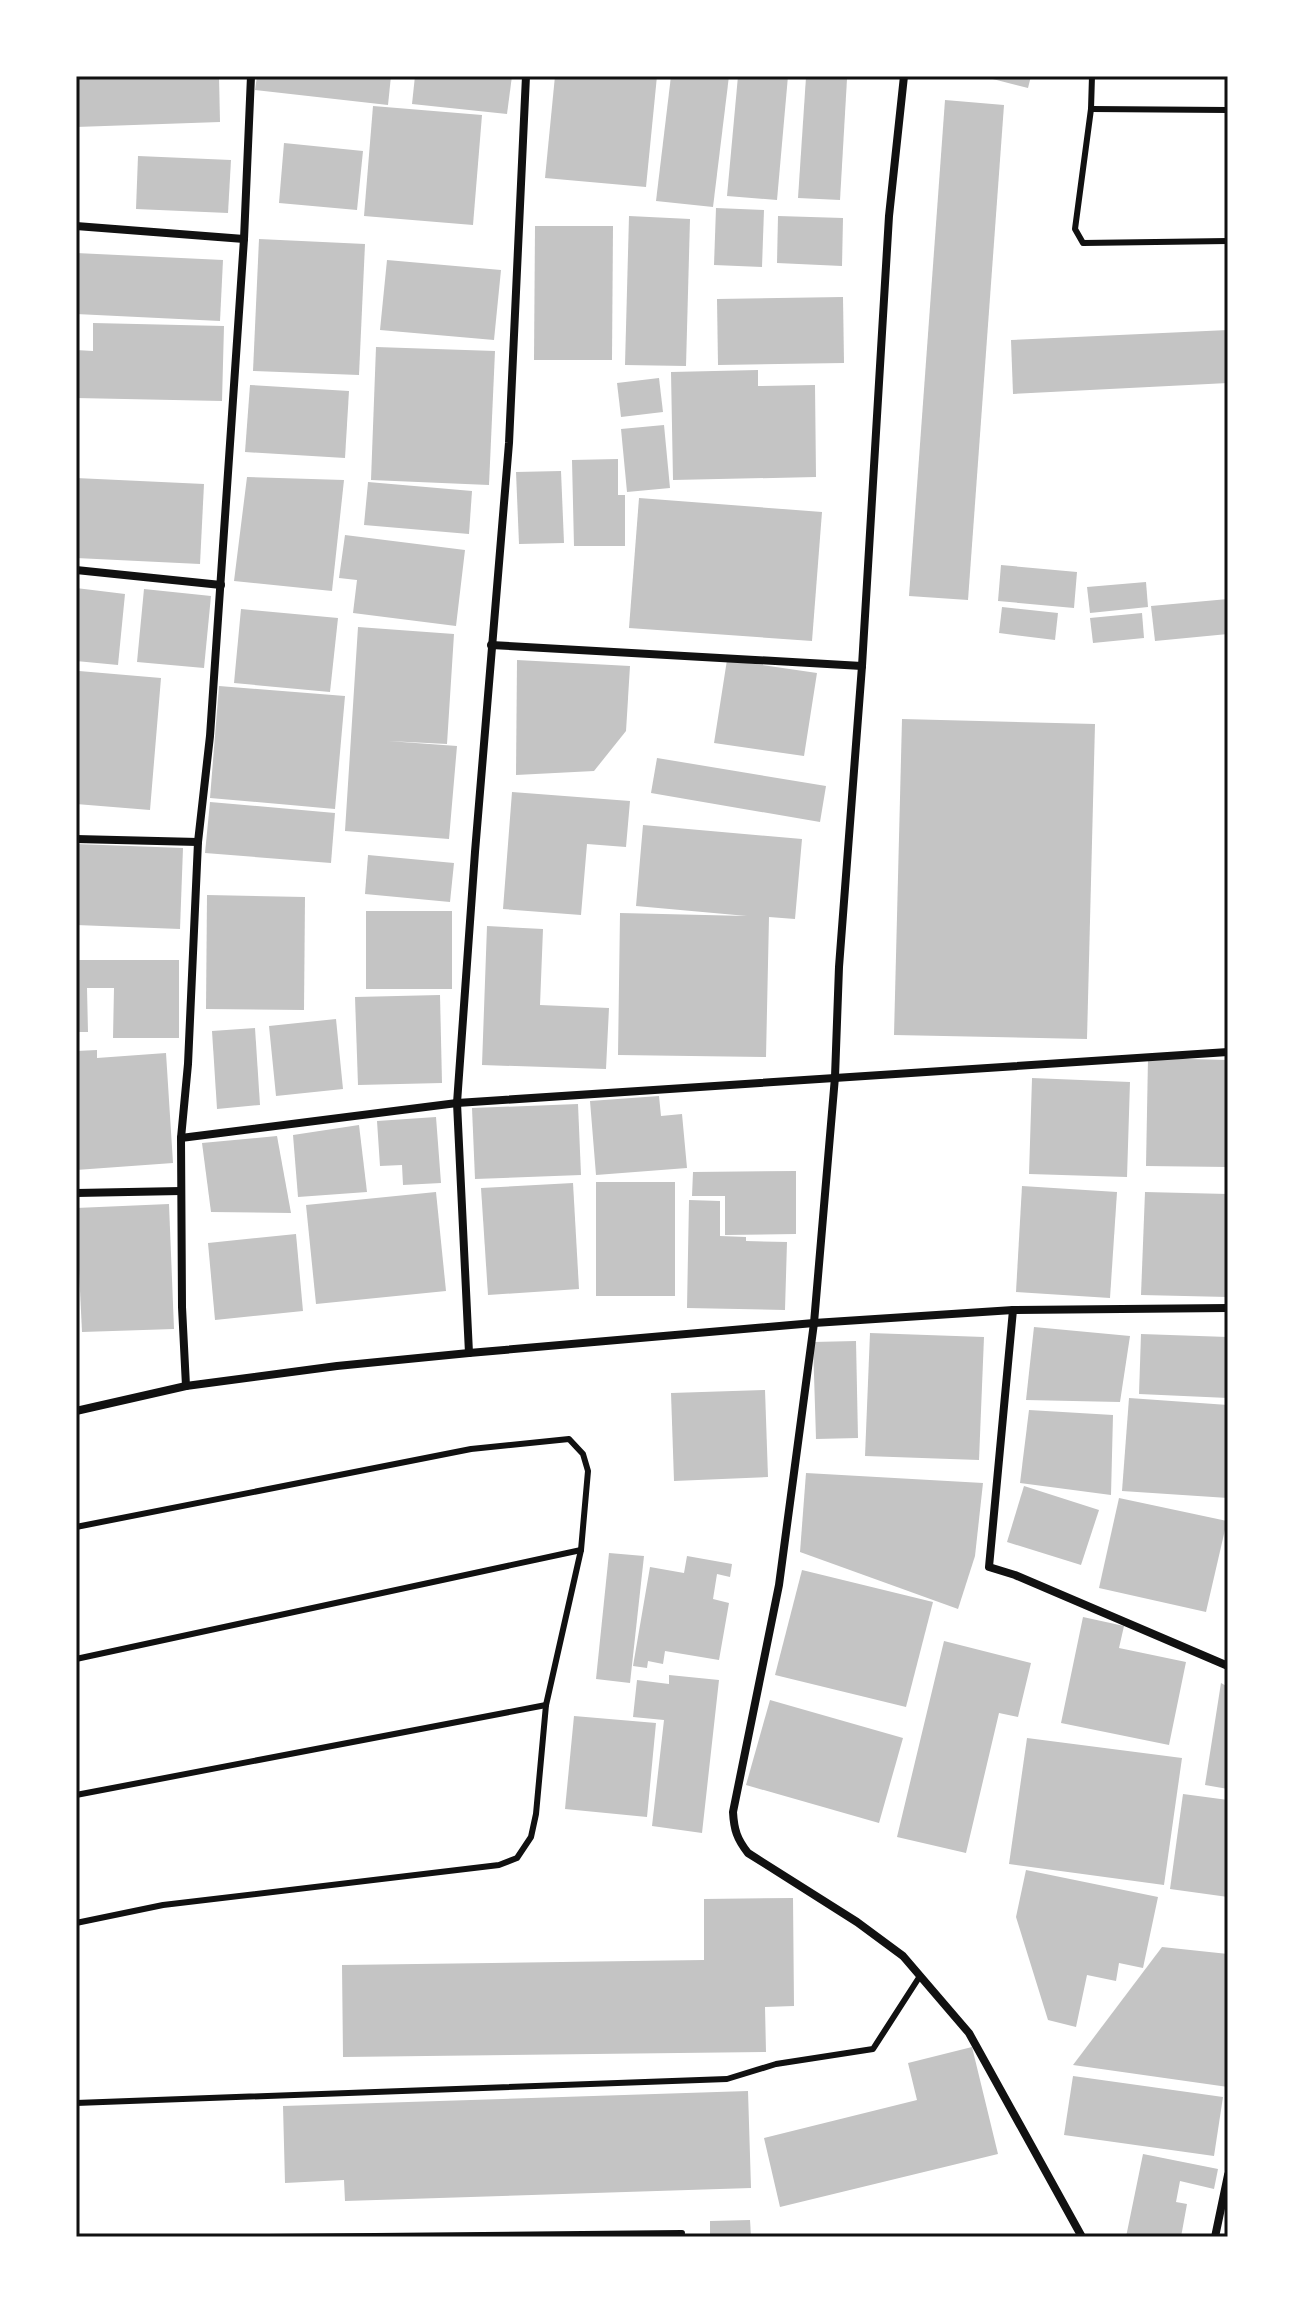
<svg xmlns="http://www.w3.org/2000/svg" width="1304" height="2313" font-family="'Fira Sans',sans-serif">
<style>
.building{fill:#c4c4c4}
.lines{fill:none;stroke-linecap:round;stroke-linejoin:round}
.service{stroke:#111;stroke-width:6}
.minor{stroke:#111;stroke-width:8}
.neatline{fill:none;stroke:#111;stroke-width:3}
</style>
<rect width="100%" height="100%" fill="#fff"/>
<g class="building">
<polygon points="76,76 219,76 220,122 76,127"/>
<polygon points="257,76 391,76 388,105 255,90"/>
<polygon points="415,76 512,76 507,114 412,104"/>
<polygon points="555,76 657,76 646,187 545,178"/>
<polygon points="671,76 729,76 713,207 656,201"/>
<polygon points="738,76 788,76 777,200 727,196"/>
<polygon points="981,76 1031,76 1028,88"/>
<polygon points="806,77 847,79 840,200 798,198"/>
<polygon points="945,100 1004,105 968,600 909,596"/>
<polygon points="373,106 482,115 473,225 364,216"/>
<polygon points="284,143 363,151 357,210 279,203"/>
<polygon points="138,156 231,160 228,213 136,209"/>
<polygon points="716,208 764,210 762,267 714,265"/>
<polygon points="629,216 690,219 686,366 625,365"/>
<polygon points="778,216 843,218 842,266 777,263"/>
<polygon points="535,226 613,226 612,360 534,360"/>
<polygon points="259,239 365,244 359,375 253,371"/>
<polygon points="76,253 223,260 220,321 76,314"/>
<polygon points="387,260 501,270 494,340 380,330"/>
<polygon points="843,297 844,363 718,365 717,299"/>
<polygon points="93,323 224,326 222,401 76,398 76,350 93,351"/>
<polygon points="1228,330 1228,383 1013,394 1011,340"/>
<polygon points="376,347 495,351 489,485 371,480"/>
<polygon points="758,370 758,386 815,385 816,477 673,480 671,372"/>
<polygon points="659,378 663,412 621,417 617,383"/>
<polygon points="250,385 349,391 345,458 245,452"/>
<polygon points="664,425 670,488 627,492 621,429"/>
<polygon points="618,459 618,495 625,495 625,546 574,546 572,460"/>
<polygon points="561,471 564,543 519,544 516,472"/>
<polygon points="247,477 344,480 332,591 234,581"/>
<polygon points="76,478 204,484 200,564 76,558"/>
<polygon points="368,482 472,491 469,534 364,525"/>
<polygon points="639,498 822,512 812,641 629,628"/>
<polygon points="345,535 465,550 456,626 353,613 357,580 339,578"/>
<polygon points="1001,565 1077,572 1074,608 998,601"/>
<polygon points="1146,582 1148,607 1090,613 1087,587"/>
<polygon points="76,588 125,594 118,665 76,661"/>
<polygon points="144,589 211,596 204,668 137,662"/>
<polygon points="1228,599 1228,634 1155,641 1151,606"/>
<polygon points="1002,607 1058,613 1055,640 999,633"/>
<polygon points="241,609 338,618 330,692 234,683"/>
<polygon points="1142,613 1144,638 1093,643 1090,618"/>
<polygon points="358,627 454,634 447,744 388,741 457,746 449,839 345,831"/>
<polygon points="517,660 630,666 626,731 594,771 516,775"/>
<polygon points="727,660 817,673 804,756 714,743"/>
<polygon points="79,671 161,678 150,810 76,804 76,702"/>
<polygon points="219,686 345,696 335,809 210,798"/>
<polygon points="902,719 1095,724 1087,1039 894,1035"/>
<polygon points="657,758 826,786 820,822 651,793"/>
<polygon points="512,792 630,801 626,847 587,844 581,915 503,909"/>
<polygon points="210,802 335,813 331,863 205,853"/>
<polygon points="643,825 802,839 795,919 769,917 766,1057 618,1055 620,913 747,916 636,906"/>
<polygon points="76,844 183,848 180,929 76,925"/>
<polygon points="368,855 454,863 450,902 365,894"/>
<polygon points="207,895 305,897 304,1010 206,1009"/>
<rect x="366" y="911" width="86" height="78"/>
<polygon points="487,926 543,929 540,1005 609,1008 606,1069 482,1065"/>
<polygon points="76,960 179,960 179,1038 113,1038 114,988 87,988 88,1032 76,1032"/>
<polygon points="440,995 442,1083 358,1085 355,997"/>
<polygon points="336,1019 343,1089 276,1096 269,1026"/>
<polygon points="255,1028 260,1105 217,1109 212,1031"/>
<polygon points="97,1050 97,1058 166,1053 173,1163 76,1170 76,1051"/>
<polygon points="1148,1058 1228,1060 1228,1167 1146,1166"/>
<polygon points="1032,1078 1130,1082 1127,1177 1029,1174"/>
<polygon points="659,1096 661,1116 682,1114 687,1168 596,1175 590,1101"/>
<polygon points="578,1104 581,1175 475,1179 472,1108"/>
<polygon points="436,1117 441,1183 403,1185 402,1165 380,1166 377,1121"/>
<polygon points="359,1125 367,1192 298,1197 293,1135"/>
<polygon points="277,1136 291,1213 211,1212 202,1143"/>
<polygon points="796,1171 796,1234 725,1235 725,1196 692,1196 693,1172"/>
<rect x="596" y="1182" width="79" height="114"/>
<polygon points="573,1183 579,1289 488,1295 481,1188"/>
<polygon points="1022,1186 1117,1192 1110,1298 1016,1292"/>
<polygon points="436,1192 446,1291 316,1304 306,1205"/>
<polygon points="1145,1192 1228,1194 1228,1297 1141,1295"/>
<polygon points="689,1200 720,1201 720,1236 746,1237 746,1241 787,1242 785,1310 687,1308"/>
<polygon points="169,1204 174,1329 82,1332 76,1208"/>
<polygon points="296,1234 303,1311 215,1320 208,1243"/>
<polygon points="1034,1327 1130,1336 1120,1402 1026,1400"/>
<polygon points="870,1333 984,1337 979,1460 865,1456"/>
<polygon points="1141,1334 1228,1337 1228,1398 1139,1394"/>
<polygon points="856,1341 858,1438 816,1439 813,1342"/>
<polygon points="765,1390 768,1477 674,1481 671,1393"/>
<polygon points="1129,1398 1228,1405 1228,1498 1122,1491"/>
<polygon points="1029,1410 1113,1415 1111,1495 1020,1483"/>
<polygon points="806,1473 983,1483 975,1556 958,1609 800,1552"/>
<polygon points="1024,1486 1099,1510 1081,1565 1007,1542"/>
<polygon points="1119,1498 1227,1521 1206,1612 1099,1588"/>
<polygon points="609,1553 644,1556 630,1683 596,1679"/>
<polygon points="687,1556 732,1564 730,1577 717,1574 713,1599 729,1603 719,1660 665,1651 663,1664 648,1661 647,1668 633,1666 650,1567 684,1573"/>
<polygon points="802,1570 933,1602 906,1707 775,1675"/>
<polygon points="1083,1617 1124,1626 1119,1648 1186,1662 1169,1745 1061,1723"/>
<polygon points="944,1641 1031,1663 1018,1717 999,1713 966,1853 897,1837"/>
<polygon points="669,1675 719,1680 702,1833 652,1826 664,1720 633,1717 637,1680 669,1684"/>
<polygon points="1221,1683 1228,1687 1228,1789 1205,1785"/>
<polygon points="770,1700 903,1738 879,1823 746,1785"/>
<polygon points="574,1716 656,1723 647,1817 565,1809"/>
<polygon points="1027,1738 1182,1758 1164,1885 1009,1864"/>
<polygon points="1183,1794 1228,1800 1228,1897 1170,1889"/>
<polygon points="1026,1870 1158,1897 1143,1968 1119,1963 1116,1981 1087,1975 1076,2027 1048,2020 1016,1917"/>
<polygon points="793,1898 794,2006 765,2007 766,2052 343,2057 342,1965 704,1960 704,1899"/>
<polygon points="1162,1947 1228,1954 1228,2087 1073,2065"/>
<polygon points="972,2047 998,2154 780,2207 764,2138 917,2100 908,2063"/>
<polygon points="1073,2076 1223,2097 1214,2156 1064,2135"/>
<polygon points="748,2091 751,2188 345,2201 344,2180 285,2183 283,2106"/>
<polygon points="1143,2154 1218,2169 1214,2189 1180,2181 1176,2202 1187,2204 1181,2237 1126,2237"/>
<polygon points="750,2220 751,2237 710,2237 710,2221"/>
</g>
<g class="lines">
<g class="service">
<polyline points="1092,76 1091,109 1075,229 1083,243 1228,241"/>
<polyline points="1091,109 1228,110"/>
<polyline points="76,1527 471,1449 569,1439 583,1454 588,1471 581,1550 546,1705 536,1814 531,1837 517,1858 499,1865 163,1905 76,1923"/>
<polyline points="76,1659 581,1550"/>
<polyline points="76,1795 546,1705"/>
<polyline points="76,2103 727,2079 776,2064 873,2049 920,1976"/>
<polyline points="267,2237 682,2233"/>
</g>
<g class="minor">
<path d="M904 76 889 216 862 666 839 967 835 1077 814 1323 779 1585 733 1812C734 1830 737 1839 748 1853L857 1922 903 1956 969 2033 1082 2237"/>
<polyline points="76,226 244,239"/>
<polyline points="76,570 221,585"/>
<polyline points="491,645 862,666"/>
<polyline points="76,839 198,842"/>
<polyline points="181,1138 457,1103 1228,1052"/>
<polyline points="76,1193 181,1191"/>
<polyline points="1013,1310 989,1567 1015,1575 1228,1666"/>
<polyline points="469,1353 457,1103 475,852 509,443 526,76"/>
<polyline points="186,1386 182,1307 181,1138 188,1064 198,842 210,736 244,239 251,76"/>
<polyline points="76,1411 186,1386 337,1366 469,1353 814,1323 1013,1310 1228,1308"/>
<polyline points="1215,2237 1228,2175"/>
</g>
</g>
<rect width="1304" height="2313" fill="none" stroke="#ffffff" stroke-width="156"/>
<rect x="78" y="78" width="1148" height="2157" class="neatline"/>
</svg>
